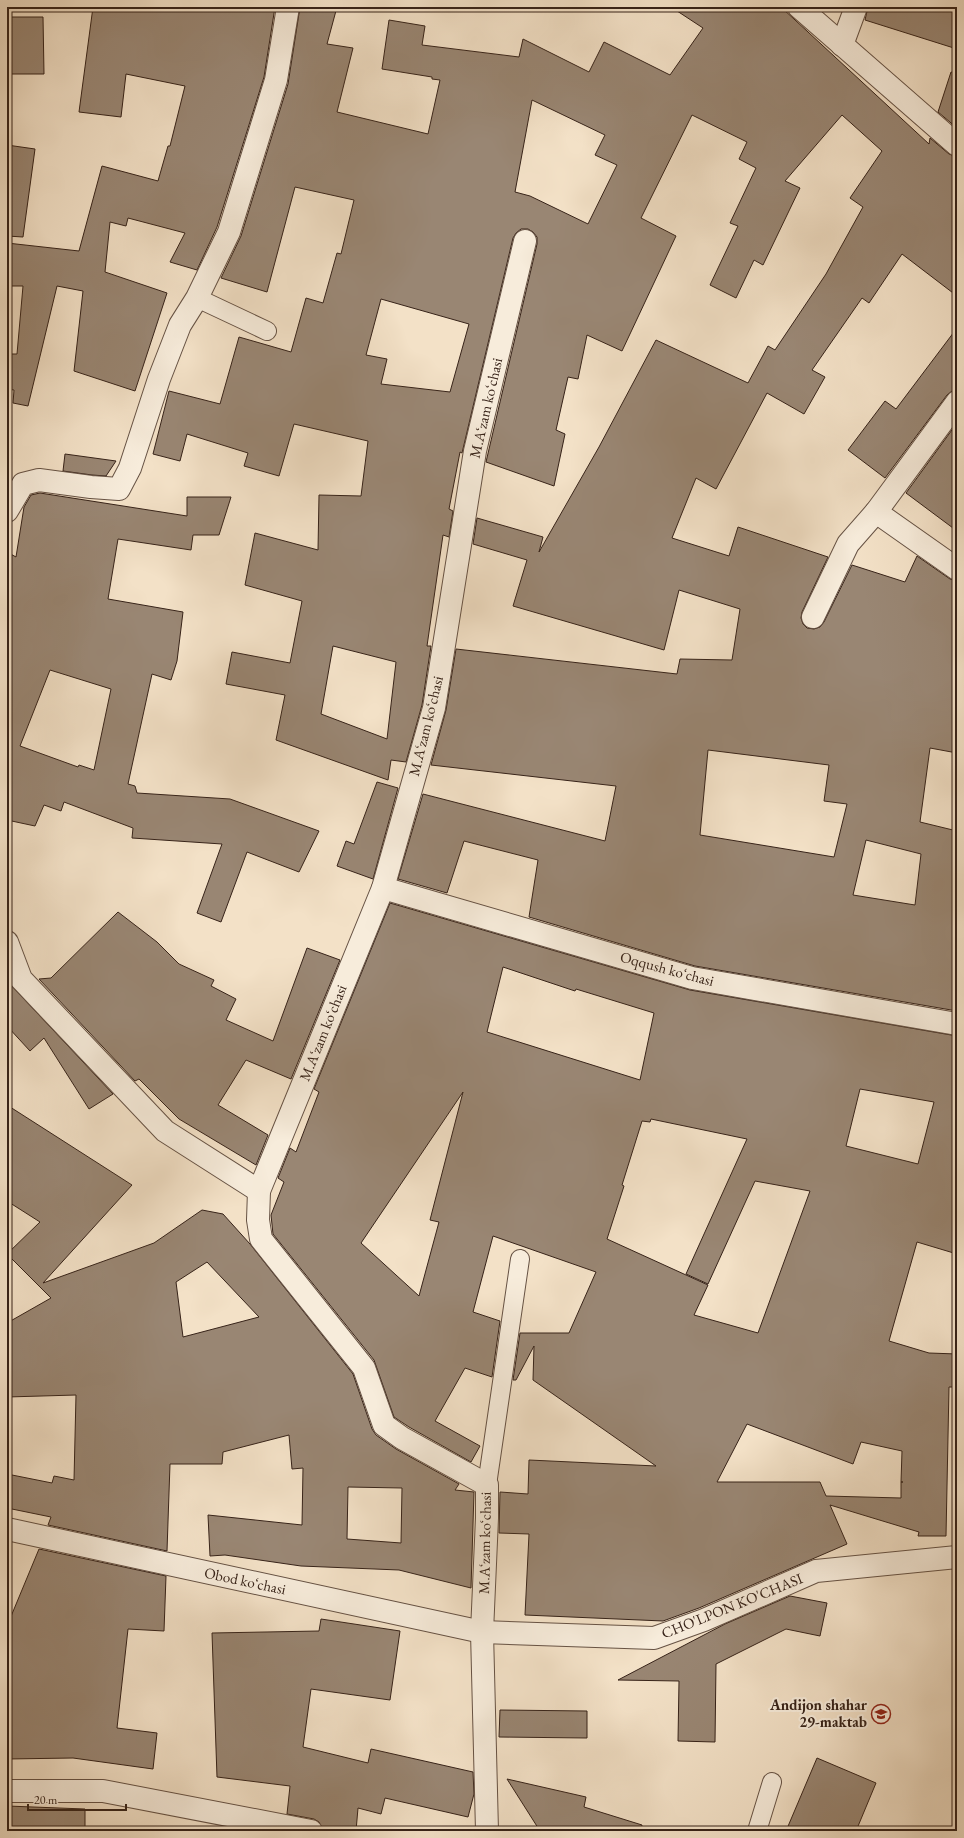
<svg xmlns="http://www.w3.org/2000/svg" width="964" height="1838" font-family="'EB Garamond',serif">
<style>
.building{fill:#998673;stroke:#372319;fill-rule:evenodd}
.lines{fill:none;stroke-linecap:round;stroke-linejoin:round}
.service-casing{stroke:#665244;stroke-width:20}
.minor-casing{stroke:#665244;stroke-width:24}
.service{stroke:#f7ecdb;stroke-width:18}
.minor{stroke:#f7ecdb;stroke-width:22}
.labels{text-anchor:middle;stroke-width:4;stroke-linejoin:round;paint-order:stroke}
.street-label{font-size:15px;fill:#372319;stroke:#f7ecdb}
.poi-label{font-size:15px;font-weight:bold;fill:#372319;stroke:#f7ecdb;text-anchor:end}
</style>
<rect width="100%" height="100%" fill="#f3e1c7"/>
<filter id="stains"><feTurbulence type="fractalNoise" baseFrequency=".005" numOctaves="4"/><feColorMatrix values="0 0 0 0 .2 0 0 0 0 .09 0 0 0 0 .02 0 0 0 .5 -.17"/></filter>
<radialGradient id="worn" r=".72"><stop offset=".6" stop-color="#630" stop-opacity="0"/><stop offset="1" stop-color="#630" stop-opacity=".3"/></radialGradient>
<g class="building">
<polygon points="93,7 275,7 264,77 217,227 197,270 170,262 185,233 128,218 126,226 110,222 105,272 167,293 135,391 74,371 83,291 57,286 28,406 13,403 14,390 7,389 7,354 17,354 23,286 7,286 7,243 79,251 102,166 158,181 168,146 170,146 185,86 126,74 121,117 79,112"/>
<path d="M300 7H337L327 44 353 48 337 112 428 134 440 80 432 79V77L382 69 389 20 425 26 422 45 519 57 523 39 589 72 604 42 670 75 703 28 671 7H781L929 144 930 138 949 154 957 157V296L902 254 869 303 862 298 812 370 825 377 804 414 767 393 716 489 696 478 672 538 729 556 738 527 828 557 802 612 801 618 803 624 807 628 814 629 820 627 824 622 852 565 905 582 917 556 950 579 957 581V753L930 748 920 822 957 831V1011L695 966 529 917 538 860 464 841 447 893 398 879 423 794 605 841 616 786 431 765 446 710 456 649 677 674 680 659 732 660 740 609 679 590 664 650 513 606 527 560 473 544 477 518 543 537 539 552 599 447 656 340 748 383 768 346 775 350 826 274 863 207 850 198 882 151 842 115 785 181 800 188 763 265 754 260 736 298 710 285 738 226 730 223 756 168 739 159 747 142 692 115 641 218 676 236 622 351 587 335 578 379 568 377 556 430 565 434 554 486 486 462 537 244V237L533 232 528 229H521L516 233 513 238 462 453 460 452 449 509 453 511 449 537 443 535 427 646H431L422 705 406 762 391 760 388 780 276 740 285 695 226 684 232 652 290 663 302 601 245 585 255 533 318 550 319 495 361 496 368 441 294 424 279 476 244 466 248 453 187 434 180 461 153 454 169 391 220 404 239 337 291 352 306 298 323 303 337 253 341 254 354 200 295 187 267 292 221 278 241 236 288 84ZM532 100 605 135 595 155 617 165 588 224 530 196 515 192ZM381 299 469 324 450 392 381 384 387 359 366 355ZM333 646 396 662 387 739 321 714ZM708 750 829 765 824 801 847 804 834 857 700 835ZM866 840 921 854 915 905 853 895Z"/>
<polygon points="868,7 957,7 957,49 865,20"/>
<polygon points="7,17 43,17 44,74 7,74"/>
<polygon points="951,72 957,73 957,128 938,112"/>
<polygon points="7,145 35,149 23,237 7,236"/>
<polygon points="957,328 957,390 952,391 947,395 885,478 848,450 885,401 896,409"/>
<polygon points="957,423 957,531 906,493"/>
<polygon points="65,454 116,461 106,476 92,475 63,471"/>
<path d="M40 493 187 516V497H231L219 535H193L191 550 118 539 108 599 183 612 177 661 171 680 152 674 128 784 135 786 137 793 230 799 319 831 299 872 247 852 221 922 197 913 222 844 132 838 133 828 64 802 61 811 44 805 35 826 7 820V552L16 557 24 507 31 495ZM50 670 111 689 94 770 79 765 78 767 20 746Z"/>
<polygon points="377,782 398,788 373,879 337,866 346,841 354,844"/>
<path d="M390 903 690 990 957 1036V1254L917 1242 889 1341 929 1353 957 1354V1387H949L946 1536H918L919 1532 830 1505 847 1544 699 1608 663 1621 525 1615 529 1534 499 1533 500 1492 528 1494 529 1460 656 1466 533 1380 534 1346 516 1380H513L520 1333H569L596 1272 493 1236 473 1312 500 1321 492 1377 465 1368 435 1421 480 1446 471 1462 409 1427 394 1417 374 1360 273 1234 271 1215 284 1182 278 1178 290 1148 296 1152 319 1092 314 1089ZM503 967 575 991 576 989 654 1013 640 1080 487 1032ZM860 1089 934 1102 918 1164 846 1146ZM463 1092 430 1220 439 1222 419 1296 361 1243ZM651 1119 747 1139 686 1274 708 1284 755 1181 810 1191 758 1333 694 1315 708 1285 607 1239 624 1186 622 1185 642 1121 650 1122ZM747 1424 853 1464 861 1442 902 1451 901 1482H903H901V1498L826 1496 820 1482H717Z"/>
<polygon points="118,912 157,942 179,964 214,980 211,986 236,999 226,1020 273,1041 307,948 340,960 291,1079 246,1060 218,1105 268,1135 256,1165 179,1119 139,1079 135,1081 39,979 51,978"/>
<polygon points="7,984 10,984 113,1094 89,1109 44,1038 30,1051 7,1026"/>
<path d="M7 1105 132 1185 43 1283 154 1243 202 1210 223 1214 250 1244 353 1374 372 1429 376 1435 396 1449 459 1484 455 1490 474 1492 471 1588 399 1570 301 1566 225 1555 210 1556 208 1515 302 1525 303 1468 292 1469 289 1435 223 1452 222 1464H170L167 1551 48 1525 51 1517 7 1508V1474L52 1483 54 1476 74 1480 76 1395 7 1397V1323L51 1298 7 1254 40 1222 7 1201ZM207 1262 259 1317 183 1337 176 1282ZM348 1487 402 1488 401 1543 347 1539Z"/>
<polygon points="39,1549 166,1576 164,1631 128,1629 117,1728 157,1733 153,1769 73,1758 7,1759 7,1626"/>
<polygon points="790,1596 827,1603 820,1636 786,1629 716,1664 715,1742 678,1741 679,1681 618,1680 725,1624"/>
<polygon points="321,1619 400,1631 390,1700 311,1689 303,1747 368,1763 371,1749 473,1772 474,1794 468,1817 385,1798 381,1814 358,1808 356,1831 323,1831 319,1822 314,1819 287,1814 290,1786 217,1777 212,1633 319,1631"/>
<polygon points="500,1710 587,1711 587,1738 499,1737"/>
<polygon points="817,1758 876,1783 856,1831 786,1831"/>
<polygon points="507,1779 586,1797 584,1807 642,1825 641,1831 540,1831"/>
<polygon points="7,1806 85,1809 85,1831 7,1831"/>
</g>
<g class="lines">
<g class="service-casing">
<g id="service">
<polyline points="197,298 267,331"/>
<polyline points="487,1485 520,1259"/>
<polyline points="757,1831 772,1782"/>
</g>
</g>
<g class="minor-casing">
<g id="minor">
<polyline points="799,7 957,145"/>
<polyline points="842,45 856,7"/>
<polyline points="957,402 876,512 957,569"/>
<polyline points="7,511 23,484 39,480 91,487 119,489 130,468 159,379 180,325 197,298 229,232 276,80 288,7"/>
<polyline points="813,617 848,544 876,512"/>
<polyline points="383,888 692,978 957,1024"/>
<polyline points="7,942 21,979 165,1131 259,1191"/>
<polyline points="7,1529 482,1632 654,1638 704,1620 816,1571 957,1557"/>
<polyline points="7,1791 103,1791 311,1831"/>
<polyline points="487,1831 482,1632 487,1518 487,1485 402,1438 384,1425 364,1368 261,1239 258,1220 259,1191 383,888 434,708 475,451 525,241"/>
</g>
</g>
<use href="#service" class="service"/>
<use href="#minor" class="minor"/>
</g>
<defs>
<g id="school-ring" transform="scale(1)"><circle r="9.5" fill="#f7ecdb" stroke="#8f2418" stroke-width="1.5"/><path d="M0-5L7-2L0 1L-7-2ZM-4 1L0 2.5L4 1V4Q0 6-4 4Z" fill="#8f2418"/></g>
</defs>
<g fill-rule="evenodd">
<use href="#school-ring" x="881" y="1714"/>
</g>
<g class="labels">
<g class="street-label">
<text transform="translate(486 408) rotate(-77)" y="5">M.Aʻzam koʻchasi</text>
<text transform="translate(426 726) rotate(-76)" y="5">M.Aʻzam koʻchasi</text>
<text transform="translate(667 969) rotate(15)" y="5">Oqqush koʻchasi</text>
<text transform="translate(323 1033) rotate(-68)" y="5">M.Aʻzam koʻchasi</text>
<text transform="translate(485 1543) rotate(-89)" y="5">M.Aʻzam koʻchasi</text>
<text transform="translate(245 1581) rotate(12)" y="5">Obod koʻchasi</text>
<text transform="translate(732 1606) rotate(-22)" y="5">CHO'LPON KO'CHASI</text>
</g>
<g class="poi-label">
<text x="867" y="1710">Andijon shahar<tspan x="867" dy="17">29-maktab</tspan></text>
</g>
</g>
<rect width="964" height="1838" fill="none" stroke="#f3e1c7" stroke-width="24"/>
<rect x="8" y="8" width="948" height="1822" fill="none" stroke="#372319" stroke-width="2"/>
<rect x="12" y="12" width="940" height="1814" fill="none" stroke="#372319"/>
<path d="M28 1804v6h98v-6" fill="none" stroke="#372319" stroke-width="2"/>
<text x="34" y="1804" font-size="12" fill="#372319" stroke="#f7ecdb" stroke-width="3" paint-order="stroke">20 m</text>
<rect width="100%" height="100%" filter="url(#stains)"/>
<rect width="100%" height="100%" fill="url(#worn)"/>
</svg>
